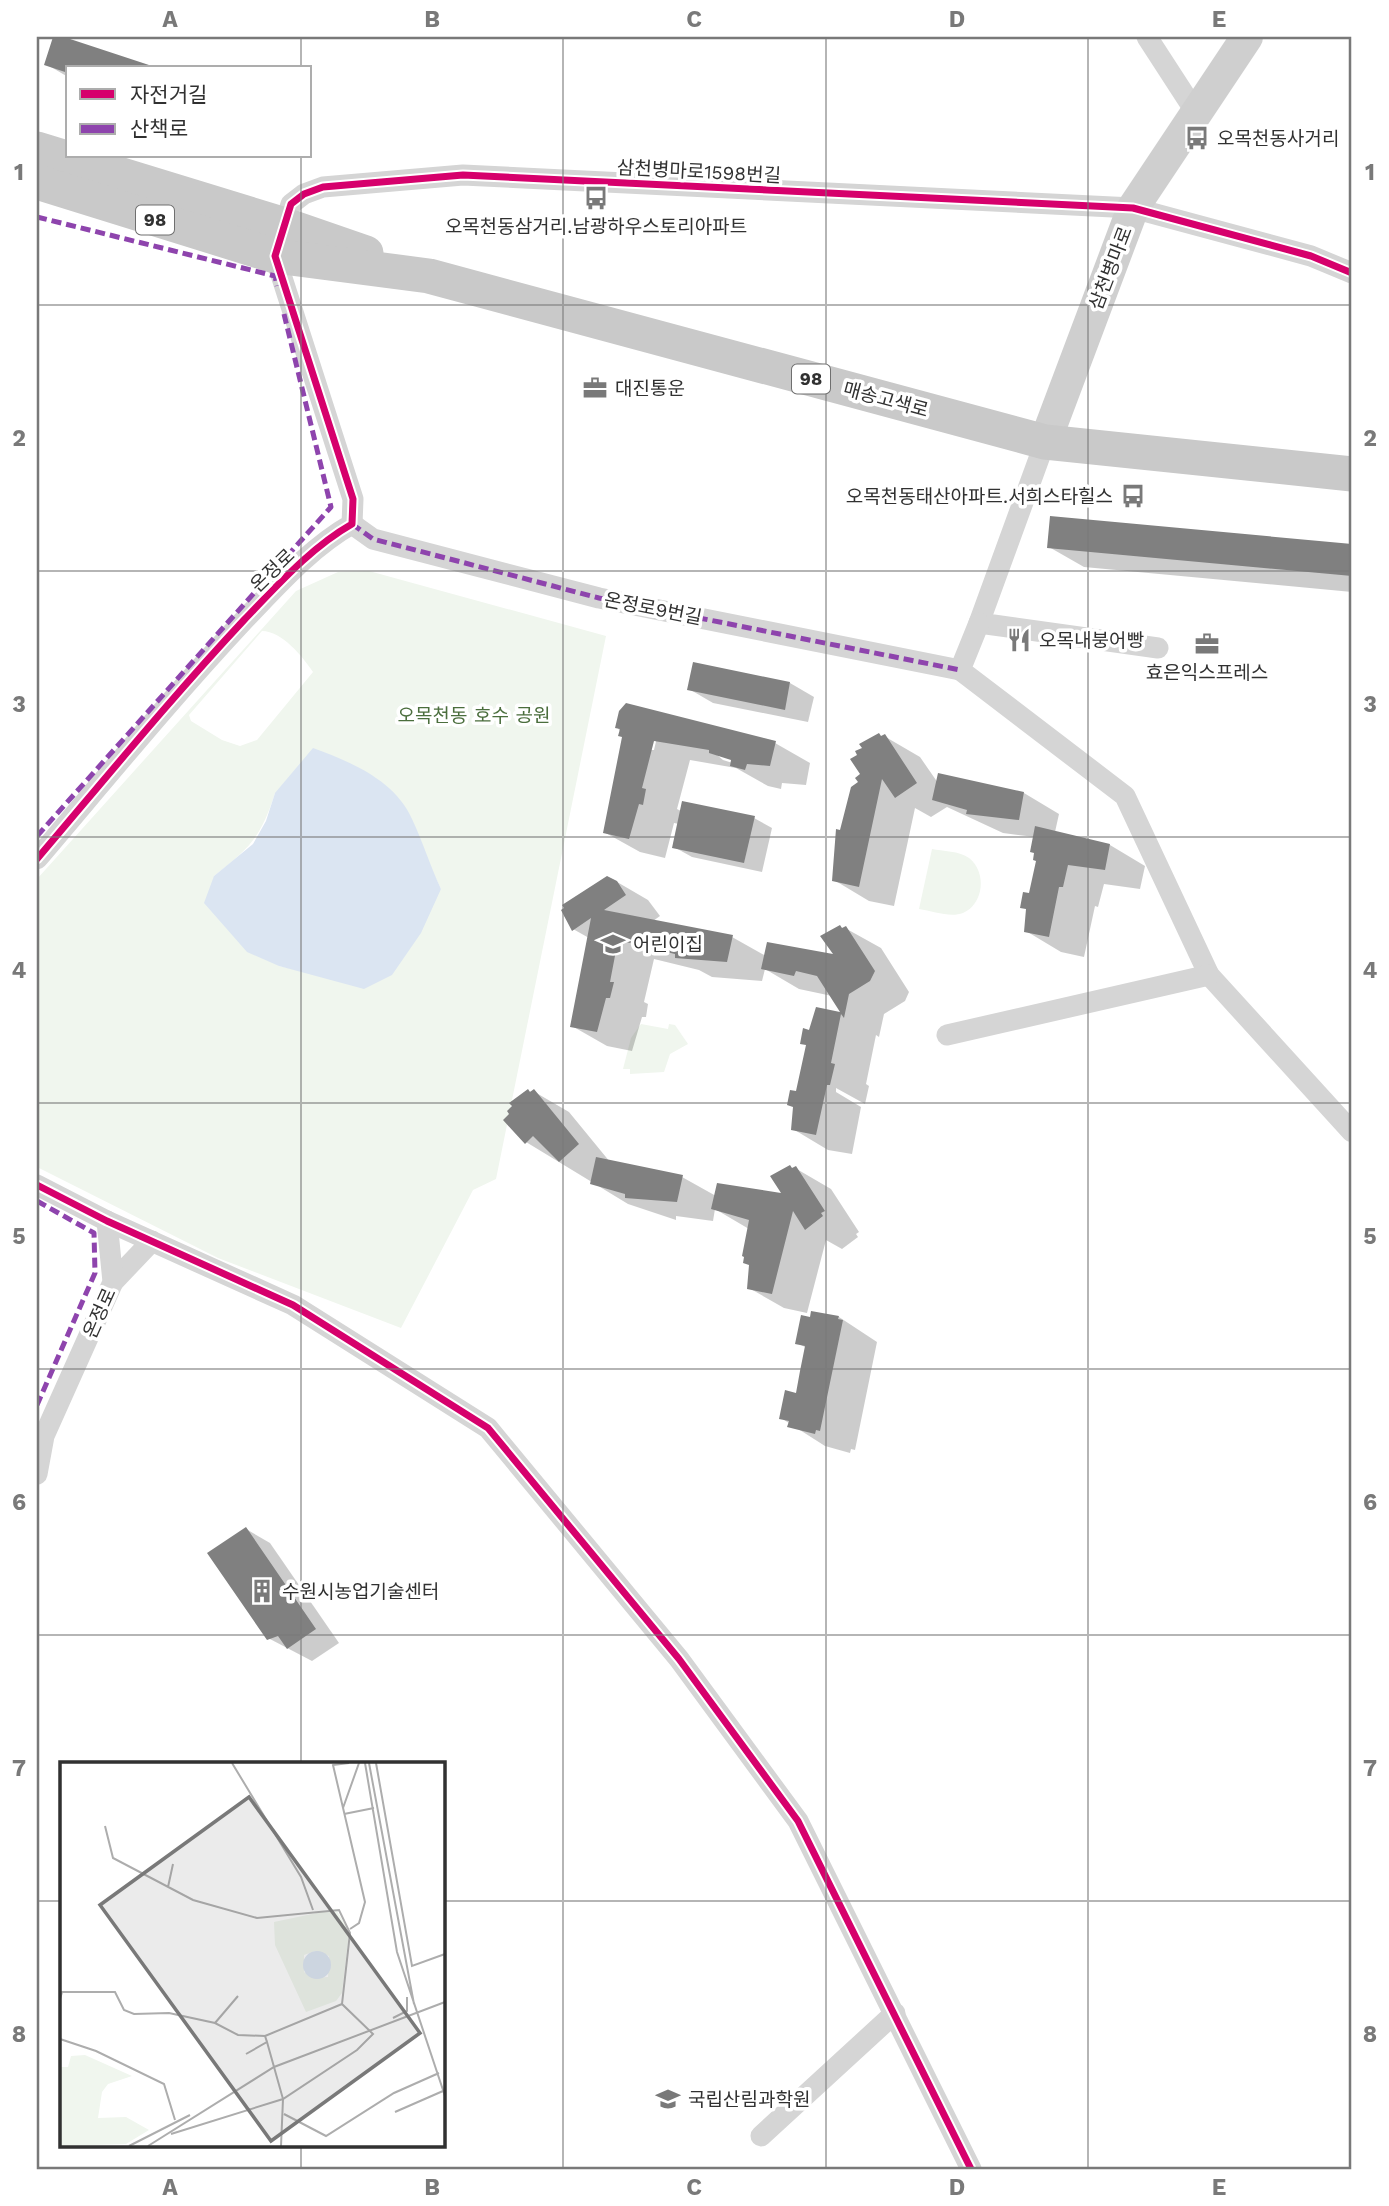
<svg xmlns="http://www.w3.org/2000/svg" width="1389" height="2206" font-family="'Work Sans','Noto Sans KR',sans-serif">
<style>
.green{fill:#f0f6ee;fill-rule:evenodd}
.water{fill:#dbe5f2}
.shadow{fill:#0003;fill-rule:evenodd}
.building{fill:#808080}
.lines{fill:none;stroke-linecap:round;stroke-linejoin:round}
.street{stroke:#d5d5d5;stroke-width:21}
.secondary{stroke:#cfcfcf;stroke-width:32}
.primary{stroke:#c9c9c9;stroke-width:35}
.quiet{stroke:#8e44ad;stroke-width:5;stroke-dasharray:10 5;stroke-linecap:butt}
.cycleway-casing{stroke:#fff;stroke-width:11}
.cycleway{stroke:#d6006c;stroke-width:7}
.grid{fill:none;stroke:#797979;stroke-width:2;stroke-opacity:0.55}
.labels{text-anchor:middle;stroke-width:7;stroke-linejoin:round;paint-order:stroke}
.shield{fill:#fff;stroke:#6f6f6f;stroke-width:2}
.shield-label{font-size:18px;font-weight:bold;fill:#313131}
.poi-label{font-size:19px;fill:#313131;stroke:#fff;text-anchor:start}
.street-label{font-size:19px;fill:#313131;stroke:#fff}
.park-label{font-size:19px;fill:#4b6e3d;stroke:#fff}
.inset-road{fill:none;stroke:#adadad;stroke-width:2}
.view{fill:#797979;fill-opacity:0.15;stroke:#797979;stroke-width:3.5}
.inset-edge{fill:none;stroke:#313131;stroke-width:3.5}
.neatline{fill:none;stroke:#797979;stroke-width:2.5}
.grid-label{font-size:23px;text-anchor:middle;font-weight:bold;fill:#797979}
</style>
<rect width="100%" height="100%" fill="#fff"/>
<g class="green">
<path d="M369 571 606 636 496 1179 473 1190 401 1328 218 1258 37 1167V879L296 591 338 572ZM262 631C282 631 303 657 313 672L257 740 240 746 222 740 191 721 189 715ZM275 793 429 864 441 889 316 974 279 966 214 876C250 848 261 837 275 793Z"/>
<path d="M932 849C942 851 960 851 969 858 987 872 984 904 963 913 950 918 933 911 919 909Z"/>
<polygon points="641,1024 668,1029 669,1024 675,1025 688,1044 670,1054 664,1072 630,1074 630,1069 623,1069 631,1038"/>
</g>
<path class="water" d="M313 748C349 761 395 780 412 819 423 842 430 866 441 889L421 933 392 975 364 989 279 966 247 952 204 903 214 876 253 844 266 821 275 793Z"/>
<g class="shadow">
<polygon points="55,37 58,37 153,68 68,68 68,77 46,64"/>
<polygon points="1052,518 1352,546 1352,592 1084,567 1049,547"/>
<polygon points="695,664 790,683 814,697 808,722 713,703 689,689"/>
<path d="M627 705 775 743 810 763 806 785 782 783 781 789 768 786 736 768 690 760 677 809 681 811 683 803 754 818 772 828 762 872 692 857 674 847 679 824 674 823 665 858 640 852 604 832 624 737 617 727 621 712ZM655 732 658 733 654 750H650ZM716 754 740 762 739 765 723 760Z"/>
<polygon points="874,736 884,736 920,757 938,783 1024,793 1059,814 1055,832 1110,845 1145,866 1140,889 1104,884 1098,907 1095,906 1084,957 1061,952 1026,931 1038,861 1035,837 1003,833 947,807 931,817 915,808 894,906 869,901 834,880 842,832 863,775 864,748"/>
<polygon points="612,879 648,900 660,916 653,921 732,937 766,956 837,957 835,928 845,928 881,948 909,992 905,1001 884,1014 879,1037 876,1035 866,1084 869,1086 865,1104 836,1088 836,1092 861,1107 852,1154 828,1150 793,1129 810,1032 818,1009 844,1014 832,996 799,989 765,969 762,981 712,977 699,970 654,959 644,1002 648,1004 646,1017 642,1017 632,1051 607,1046 572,1026 589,938 573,929 564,916 564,906"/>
<polygon points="533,1091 569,1112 610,1162 682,1177 716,1196 784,1196 795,1168 831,1189 859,1232 856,1234 858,1237 842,1249 826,1240 807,1313 784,1308 749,1288 749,1229 715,1209 713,1221 676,1216 676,1220 628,1204 526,1142 523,1093"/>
<polygon points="813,1313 839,1317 877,1342 855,1450 851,1449 850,1453 825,1446 781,1418 797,1395 807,1348 797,1343"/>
<polygon points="246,1529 270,1543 339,1643 312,1661 268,1638"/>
</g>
<g class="building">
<polygon points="53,37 64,37 149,65 149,68 68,68 68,73 44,65"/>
<polygon points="1050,516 1352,544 1352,576 1047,548"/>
<polygon points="693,662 790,682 785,710 687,690"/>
<polygon points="626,703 776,741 770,766 747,764 745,770 730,766 731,760 709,753 709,750 654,741 642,788 646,789 643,805 639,804 629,839 603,833 622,737 618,736 620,729 615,728 619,711"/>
<polygon points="879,733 881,736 885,734 917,783 895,798 882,779 859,887 832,881 836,829 840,830 851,787 858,782 855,778 860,774 850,759 857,755 855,751 862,748 859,744"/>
<polygon points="938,773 1024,792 1019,820 966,814 967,810 932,800"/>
<polygon points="682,801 755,816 744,863 672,848"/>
<polygon points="1035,826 1110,844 1105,870 1068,865 1063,887 1059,887 1049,937 1024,932 1026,909 1020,908 1023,892 1029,893 1036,861 1033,860 1034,853 1030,852"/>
<polygon points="607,876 617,881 626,895 604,910 733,935 727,962 675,958 675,954 618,940 610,982 614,982 610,998 606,998 597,1032 570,1027 591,918 572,931 561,910 564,908 562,905"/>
<polygon points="840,925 842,928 846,926 875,971 870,981 849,994 844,1018 841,1014 831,1063 835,1064 830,1085 827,1085 816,1135 791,1130 793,1107 787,1105 790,1090 796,1091 806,1045 800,1044 803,1028 809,1030 816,1007 840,1012 817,976 796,971 794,976 761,969 767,942 833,954 820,936"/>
<polygon points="528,1089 530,1092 534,1089 579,1144 559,1162 533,1136 525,1144 503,1120 509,1114 507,1111 512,1106 509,1103"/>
<polygon points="596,1157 683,1175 677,1202 625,1198 625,1194 590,1184"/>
<polygon points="790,1165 792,1168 796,1166 825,1211 821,1213 823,1216 805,1230 793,1211 772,1294 747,1289 749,1265 743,1263 744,1257 742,1256 749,1220 711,1209 717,1183 781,1193 770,1176"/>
<polygon points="811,1311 839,1316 838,1319 843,1320 820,1431 816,1430 815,1434 787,1427 789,1421 779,1419 785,1390 796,1393 800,1371 805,1346 795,1344 801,1315 810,1317"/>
<polygon points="246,1527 316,1629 287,1649 278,1636 267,1640 207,1553"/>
</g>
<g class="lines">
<g class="street">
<polyline points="1147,37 1195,111"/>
<polyline points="1045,442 979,623 1158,648"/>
<polyline points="352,524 373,539 599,598 960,670"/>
<polyline points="979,623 960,670 1125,796 1209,975 1352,1132"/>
<path d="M37 859C105 779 172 697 244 620 277 586 310 548 352 524L353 499 275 256 291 204 304 194 323 187 463 175 1133 208 1311 256 1352 273"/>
<polyline points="947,1035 1209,975"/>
<polyline points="37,1185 107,1221 293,1305 488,1428 679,1659 798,1821 971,2169"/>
<polyline points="113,1282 152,1241"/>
<polyline points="37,1474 44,1436 113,1282 107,1221"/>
<polyline points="761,2136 895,2013"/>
</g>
<polyline class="secondary" points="1045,442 1133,208 1247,37"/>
<g class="primary">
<polyline points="37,149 285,225 366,253"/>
<polyline points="37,182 275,256 429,276 1045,442 1352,474"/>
</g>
<g class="quiet">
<polyline points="37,217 275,276 277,286"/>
<polyline points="352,524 373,539 599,598 960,670"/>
<polyline points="37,836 331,507 284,314"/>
<polyline points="37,1201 94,1233 95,1273 37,1405"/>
</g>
<g class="cycleway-casing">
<g id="cycleway">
<path d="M37 859C105 779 172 697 244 620 277 586 310 548 352 524L353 499 275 256 291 204 304 194 323 187 463 175 1133 208 1311 256 1352 273"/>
<polyline points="37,1185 107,1221 293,1305 488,1428 679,1659 798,1821 971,2169"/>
</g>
</g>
<use href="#cycleway" class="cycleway"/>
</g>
<path class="grid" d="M301 37V68M563 37V2169M826 37V2169M1088 37V2169M301 156V1763M37 305H1352M37 571H1352M37 837H1352M37 1103H1352M37 1369H1352M37 1635H1352M37 1901H61M443 1901H1352M301 2145V2169"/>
<defs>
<g id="bus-bare" transform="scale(1.89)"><path d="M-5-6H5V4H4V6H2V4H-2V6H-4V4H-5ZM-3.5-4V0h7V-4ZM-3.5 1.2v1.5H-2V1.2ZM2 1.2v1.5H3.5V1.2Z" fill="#797979" stroke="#fff" stroke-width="2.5" paint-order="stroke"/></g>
<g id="office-bare" transform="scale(1.89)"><path d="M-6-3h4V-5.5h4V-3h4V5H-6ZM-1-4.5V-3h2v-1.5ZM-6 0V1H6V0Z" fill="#797979" stroke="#fff" stroke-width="2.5" paint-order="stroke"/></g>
<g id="restaurant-bare" transform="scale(1.89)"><path d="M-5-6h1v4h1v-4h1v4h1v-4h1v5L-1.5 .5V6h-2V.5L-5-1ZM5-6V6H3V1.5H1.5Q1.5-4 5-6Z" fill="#797979" stroke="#fff" stroke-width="2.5" paint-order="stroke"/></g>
<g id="school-bare" transform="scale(1.89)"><path d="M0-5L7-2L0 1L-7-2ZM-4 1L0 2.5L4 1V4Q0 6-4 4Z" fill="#797979" stroke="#fff" stroke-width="2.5" paint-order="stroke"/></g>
<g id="building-bare" transform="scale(1.89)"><path d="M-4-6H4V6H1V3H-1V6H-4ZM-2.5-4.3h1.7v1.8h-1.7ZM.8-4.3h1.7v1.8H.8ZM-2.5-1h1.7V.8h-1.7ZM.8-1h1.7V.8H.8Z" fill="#797979" stroke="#fff" stroke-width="2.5" paint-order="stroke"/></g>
</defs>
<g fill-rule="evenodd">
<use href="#bus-bare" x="1197" y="138"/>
<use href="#bus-bare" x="596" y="198"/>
<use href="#office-bare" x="595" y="388"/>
<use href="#bus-bare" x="1133" y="496"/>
<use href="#restaurant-bare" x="1019" y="640"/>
<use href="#office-bare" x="1207" y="644"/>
<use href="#school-bare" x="613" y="944"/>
<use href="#building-bare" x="262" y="1591"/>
<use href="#school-bare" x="668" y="2099"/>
</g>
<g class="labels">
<g class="shield">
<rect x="136" y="205.5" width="38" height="29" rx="5"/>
<rect x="792" y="364.5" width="38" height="29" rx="5"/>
</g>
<g class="shield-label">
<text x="155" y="226">98</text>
<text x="811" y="385">98</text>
</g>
<g class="poi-label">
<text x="1217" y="145">오목천동사거리</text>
<text x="596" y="233" text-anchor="middle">오목천동삼거리.남광하우스토리아파트</text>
<text x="615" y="395">대진통운</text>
<text x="1113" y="503" text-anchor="end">오목천동태산아파트.서희스타힐스</text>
<text x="1039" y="647">오목내붕어빵</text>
<text x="1207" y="679" text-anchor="middle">효은익스프레스</text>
<text x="633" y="951">어린이집</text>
<text x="282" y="1598">수원시농업기술센터</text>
<text x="688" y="2106">국립산림과학원</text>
</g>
<g class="street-label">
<text transform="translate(699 171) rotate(3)" y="7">삼천병마로1598번길</text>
<text transform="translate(1110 268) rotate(-69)" y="7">삼천병마로</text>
<text transform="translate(886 399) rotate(15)" y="7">매송고색로</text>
<text transform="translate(272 570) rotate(-44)" y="7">온정로</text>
<text transform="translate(653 608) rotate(11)" y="7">온정로9번길</text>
<text transform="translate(99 1313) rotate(-66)" y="7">온정로</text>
</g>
<g class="park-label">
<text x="474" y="722">오목천동 호수 공원</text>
</g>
</g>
<g transform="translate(60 1762)">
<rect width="385" height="385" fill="#fff"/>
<path d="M276 147 289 170 282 231 276 239 246 250 215 183 214 160ZM255 189 269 194 268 215 253 216 244 210V193ZM25 293 72 314 48 322 42 330 38 356 66 355 89 368 66 382 0 384V305H8L11 294Z" fill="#f0f6ee" fill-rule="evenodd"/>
<path d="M243 203a14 14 0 1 1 28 0a14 14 0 1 1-28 0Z" fill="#dbe5f2"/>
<path class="inset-road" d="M172 1 241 115 253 148M289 1 273 3 305 140 299 161 290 167M305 1 337 190 385 334M309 1 354 242M316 1 352 204 385 192M283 46 299 1M284 52 314 46M45 64 53 96 133 138 197 156 279 148 290 171 282 242 313 272 297 288 223 337 111 372M108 125 113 102M0 237 2 230H55L64 248 74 252 109 251 155 261 178 273 205 274 207 280M333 256 347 249V235M155 261 178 234M205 274 282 242M0 277 36 289 104 322 115 358M186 292 207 280 223 337 221 384M335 350 383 329M224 352 266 374 334 331 379 311M69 384 130 353M88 384 214 305 385 240"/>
<path class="view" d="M189 35 360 271 211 379 40 143Z"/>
<rect width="385" height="385" class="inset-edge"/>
</g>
<rect width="1389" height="2206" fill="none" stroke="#ffffff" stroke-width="77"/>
<rect x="66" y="66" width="245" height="91" fill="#ffffff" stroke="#adadad" stroke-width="2"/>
<rect x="80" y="89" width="35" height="10" fill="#d6006c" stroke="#adadad" stroke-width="2"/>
<text x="130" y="102" font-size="21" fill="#313131">자전거길</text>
<rect x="80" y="124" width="35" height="10" fill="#8e44ad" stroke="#adadad" stroke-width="2"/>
<text x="130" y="136" font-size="21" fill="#313131">산책로</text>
<rect x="38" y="38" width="1312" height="2130" class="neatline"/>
<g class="grid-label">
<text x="170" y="27">A</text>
<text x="432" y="27">B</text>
<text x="694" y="27">C</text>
<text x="957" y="27">D</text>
<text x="1219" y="27">E</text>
<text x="19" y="180">1</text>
<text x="1370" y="180">1</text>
<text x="19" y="446">2</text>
<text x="1370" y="446">2</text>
<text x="19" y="712">3</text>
<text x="1370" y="712">3</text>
<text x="19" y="978">4</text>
<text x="1370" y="978">4</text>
<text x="19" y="1244">5</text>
<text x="1370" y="1244">5</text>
<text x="19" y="1510">6</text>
<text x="1370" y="1510">6</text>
<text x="19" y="1776">7</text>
<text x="1370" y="1776">7</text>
<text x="19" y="2042">8</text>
<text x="1370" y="2042">8</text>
<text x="170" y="2195">A</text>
<text x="432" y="2195">B</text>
<text x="694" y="2195">C</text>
<text x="957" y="2195">D</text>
<text x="1219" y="2195">E</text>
</g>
</svg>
